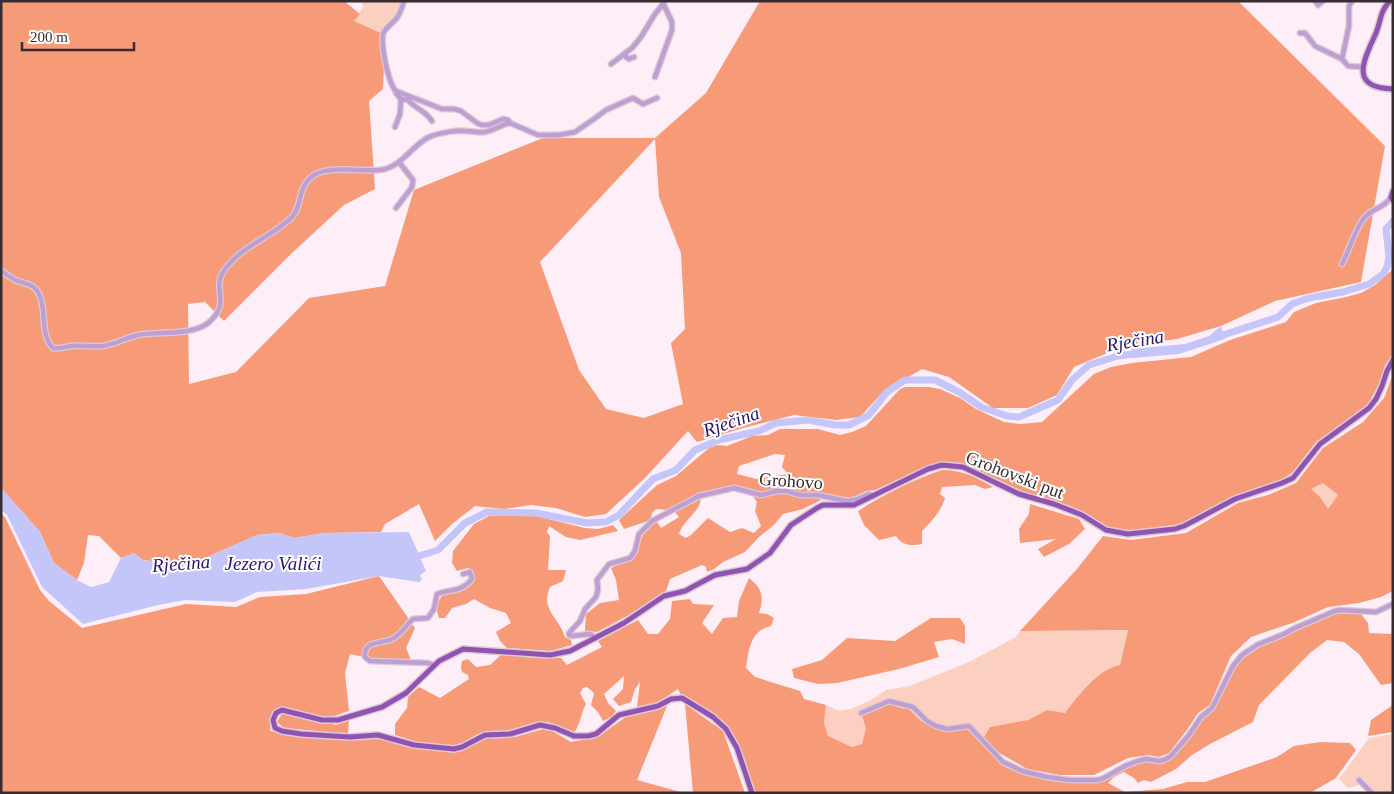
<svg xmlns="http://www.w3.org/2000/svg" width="1394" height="794" font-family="Georgia,serif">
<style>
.green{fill:#fcd0c0}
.forest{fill:#f79a78;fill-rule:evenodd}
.water{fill:#c4c6fa}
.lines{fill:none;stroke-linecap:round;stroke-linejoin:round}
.river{stroke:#c4c6fa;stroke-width:7}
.minor-casing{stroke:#dacbd4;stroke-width:7}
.major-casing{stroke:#dacbd4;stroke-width:8}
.minor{stroke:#bf9fd3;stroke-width:4.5}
.major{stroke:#9153b2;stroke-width:5}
.labels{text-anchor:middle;stroke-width:4;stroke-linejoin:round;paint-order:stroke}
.street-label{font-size:18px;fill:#352d32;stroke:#fff}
.water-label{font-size:19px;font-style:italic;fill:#291374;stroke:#fff}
</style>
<rect width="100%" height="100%" fill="#feeef7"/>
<g class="green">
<path d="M361 1H403C398 15 388 22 381 33L354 21 363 7Z"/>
<polygon points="1323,483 1338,495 1328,510 1320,497 1310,489"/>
<polygon points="1128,630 1120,665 1082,692 1065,713 1047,710 1028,720 990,727 984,737 936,728 921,721 909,709 901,708 887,702 866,728 862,744 852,747 828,736 824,724 826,705 839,711 851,709 871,700 886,690 910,686 971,661 1016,637 1020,631"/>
<polygon points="1393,734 1393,793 1367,793 1359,785 1348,788 1339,779 1369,738"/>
</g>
<g class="forest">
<path d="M1 1H344L360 14 354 21 381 33 384 66 383 89 369 101 375 189 344 205 292 253 224 321 205 302 188 304 189 384 236 372 309 298 385 286 414 190 543 138H655L706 93 760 1H1238L1385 146 1361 282 1275 301 1221 326 1177 339 1124 346 1074 367 1057 395 1028 408H993L949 377 922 369 883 392 860 417 836 420 794 415 743 428 697 442 688 431 645 478 606 514 585 517 556 508 531 505 504 509 475 506 452 524 435 541 419 504 385 524 381 532 325 533 294 538 279 533 257 535 187 566 143 560 134 553 121 558 99 536 88 535 84 563 77 580 54 563 40 532 1 488ZM655 139 659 197 681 253 685 329 671 343 683 404 644 418 606 409 579 370 540 262Z"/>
<path d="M1393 269V355L1385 365 1381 380 1367 406 1316 442 1293 472 1283 479 1233 496 1182 524 1128 531 1104 526 1084 513 1070 506 1035 497 975 470 955 463 941 462 927 466 875 490 866 491 854 497H841L818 493H801L786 488 760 493 739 487 732 486 698 494 679 506 668 510 656 509 652 513 651 520 624 529 619 520 657 485 676 476 709 448 717 445 727 446 752 436 768 435 780 429H818L840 435 852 432 866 426 900 389 905 387H929L940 389 960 398 976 409 1004 422 1020 424 1042 422 1094 374 1111 367 1132 363 1191 357 1230 340 1286 322 1294 312 1316 303 1346 297 1361 293 1375 285ZM775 454 785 455 782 467 788 474 756 479 737 474 739 466Z"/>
<path d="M1393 374V591L1381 597 1359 603 1328 607 1295 622 1251 637 1231 656 1210 705 1198 713 1187 730 1169 753 1159 757 1148 755 1128 758 1094 775H1060L1027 769 996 751 984 737 990 727 1028 720 1047 710 1065 713C1079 695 1097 670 1120 665L1128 630 1020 631 1077 569 1103 536 1131 540 1186 533 1238 503 1268 495 1296 483 1323 448 1363 422 1384 398ZM1323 483 1338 495 1328 509 1320 497 1311 489Z"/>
<path d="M942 470C962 470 976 477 993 487L985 489 975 485 942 487 940 494 945 498C941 511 932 521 922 531V544C912 546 902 546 896 536L879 540 864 525 858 511C884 494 913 480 942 470Z"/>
<path d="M781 492 800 498 818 497 821 500 803 509 783 514 774 525 759 537 745 552 723 562 714 569 707 572 706 567 702 565 670 579 666 591 627 616 597 632 585 631 586 614 600 603 619 600 616 580 611 568C618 563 628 564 633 558 644 547 635 534 657 522L661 528 679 517 675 512 701 499C699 513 683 520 679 534L686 538 691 535 708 518 730 532 742 528 754 533 761 526 755 511 757 502 753 496 762 498Z"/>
<polygon points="1030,504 1079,519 1085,529 1069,544 1044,557 1038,549 1056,539 1020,543 1019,529 1029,514"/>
<path d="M1 513 5 517 40 590 49 601 82 628 186 604 236 607 260 597 306 594 379 576 415 628 406 648 411 660 373 659 350 654 345 673 349 711C344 712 339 715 334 716 314 719 296 706 277 708L271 715 270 731 337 740 379 738 406 747 458 752 488 737H515L547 728 571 742 598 737 627 716 667 706 637 780 684 793H1Z"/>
<path d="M514 515 536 516 585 528 598 529 613 525 618 531 580 540 566 537 549 526 547 532 550 536 548 570H566L563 581 550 587C540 610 559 617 565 637L571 640 572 645 550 651 507 648 500 641 496 632 511 623 506 613 490 608 474 599 466 604 452 608 445 618H439L436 607 443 593C458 593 467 591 474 577L473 570 468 568 457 571 452 563 453 551 474 524 489 516Z"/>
<path d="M749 578C763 589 764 597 759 613L767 614 774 618 771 626C750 631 749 649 746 668L755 677 800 691 804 699 826 705 824 723 828 736 852 747 862 744 866 728 861 713 887 702 901 708 909 709 921 721 936 728 947 731 969 729 1003 763 1021 773 1068 782H1093L1108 779 1128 766 1147 761 1161 763 1170 760 1189 739 1202 720 1214 709 1236 667 1244 656 1253 648 1338 612 1361 614 1368 623 1369 633 1391 634 1393 627V683L1381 685 1359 654 1344 642 1327 640 1310 653 1259 705 1253 722 1210 744 1192 755 1176 769 1151 782 1144 780 1138 783 1134 778 1124 772 1114 777 1108 783 1125 792 1163 789 1187 782H1205L1277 757 1294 746 1320 742 1350 743 1356 750 1336 778 1310 793H755L742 753 728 727 715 715 681 695 678 689 656 704 637 707 640 682 635 689 631 702 619 706 613 699 623 689 624 676 604 694 608 703 616 711 611 717 603 721 598 712 591 705 594 693 587 687 583 688 580 693 586 704C581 713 580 725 574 733L548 722H536L503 732H484L476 735 461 744 455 746 417 742 395 735V724L407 708 408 697 419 687 440 698 469 679 468 675 462 672 461 667 462 661 468 659 476 667 490 665 502 654 534 658H561L567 665 602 647 598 641 638 620 648 634H658L670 619 672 601 690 599 693 604 714 605 702 623 712 634 723 618 737 617 739 601Z"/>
<polygon points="931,618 960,618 965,626 965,644 952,639 934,642 939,657 899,669 837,683 818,684 794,678 792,669 822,660 847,638 895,641"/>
<polygon points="685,704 723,731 745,793 693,793"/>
<polygon points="1393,705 1393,732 1368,736 1371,720"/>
<polygon points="283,712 336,725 349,720 348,734 284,728 277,722"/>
</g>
<g class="water">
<polygon points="1221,326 1225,339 1179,354 1133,358 1131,349 1185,344 1209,336"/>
<polygon points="1,488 40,532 54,563 77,580 91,587 109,582 121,558 134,553 143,560 187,566 257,535 279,533 294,538 325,533 409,532 426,571 420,575 422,579 419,582 379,576 306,589 257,592 235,602 185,600 158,605 83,624 42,587 7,515 1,510"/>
</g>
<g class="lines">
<g class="river">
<polyline points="1217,337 1278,317 1292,304 1309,298 1343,292 1369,284 1383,274 1387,267 1389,257 1386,229 1393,221"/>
<polyline points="410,557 419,556 438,550 465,523 487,512 536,513 587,523 606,522 619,515 653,479 676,470 695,450 719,440 759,431 776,423 808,420 835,425 849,425 869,415 887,392 905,380 935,380 959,392 981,407 1007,416 1019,417 1058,400 1072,380 1089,365 1118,356 1141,353"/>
</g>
<g class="minor-casing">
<g id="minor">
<path d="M404 1C402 8 400 14 396 19 392 24 385 28 383 34 381 46 388 83 396 91L442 109H454L461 111 477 123 482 125H489L503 119 508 120 510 123"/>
<polyline points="1315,1 1318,5 1323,1"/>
<polyline points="1352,1 1349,6 1349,26 1342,59 1348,66 1362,67"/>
<polyline points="1300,33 1305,33 1315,46 1342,59"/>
<polyline points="625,54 626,57 629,59 634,57"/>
<polyline points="611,64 632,48 641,37 655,14 664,3"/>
<polyline points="655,77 672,30 672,22 662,1"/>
<polyline points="396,93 401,99 410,100"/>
<path d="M408 100C416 109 426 111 432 121"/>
<polyline points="395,127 400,114 401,99"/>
<polyline points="396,208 412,187 413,180 399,162"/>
<path d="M1342 264C1350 249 1354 231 1364 218 1372 208 1385 208 1391 197"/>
<path d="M1 271C6 274 10 277 15 280 22 283 30 283 36 289 49 306 38 333 53 348 60 349 65 347 71 346 81 345 92 347 102 346 114 345 125 338 138 335 157 331 192 336 208 323 232 303 212 290 223 272 239 247 270 238 291 218 302 208 298 188 310 178 325 164 360 172 380 170 401 168 411 146 429 137 439 133 456 130 466 131 473 131 479 133 485 132 494 130 501 125 510 123L538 135H559L575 132 594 119 606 110 633 98 643 104 657 98"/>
<polyline points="596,638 590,634 572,636 569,635 569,633 580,621 585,609 596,597 598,590 597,580 609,564 630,558 635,551 639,534 652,521 699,496 734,488 761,495 777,491 786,491 800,495 817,495 847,501 858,499 869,494 874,496"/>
<path d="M433 665 428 663 370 661 365 657C363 640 382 644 392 639 400 636 406 625 413 619L428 618 434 609 437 594C451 589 462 592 472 579L470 572 463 574"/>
<polyline points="861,713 889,701 913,707 927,721 936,726 947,729 969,726 1003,762 1022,771 1047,777 1069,780 1098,780 1104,778 1127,765 1138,761 1146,759 1159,761 1164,760 1171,756 1189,735 1201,717 1212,708 1233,666 1242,655 1257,645 1284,634 1295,628 1335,611 1340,610 1376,612 1393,604"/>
<polyline points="1359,780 1372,793"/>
</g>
</g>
<g class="major-casing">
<g id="major">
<path d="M1390 1C1380 11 1381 21 1376 33 1364 60 1348 88 1393 89"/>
<polyline points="1393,191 1391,197 1393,200"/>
<polyline points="752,793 737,748 726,729 713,717 682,698 671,699 658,706 619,715 596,734 588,736 574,736 555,728 540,725 510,734 485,735 462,747 454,749 414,745 378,735 350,737 301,734 282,731 275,728 273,720 276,713 282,710 322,720 338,720 382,707 406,693 439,661 463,649 536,654 550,655 570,651 624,623 664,596 685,591 715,575 747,569 770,553 791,525 817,508 823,505 854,505 928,469 942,465 963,467 1019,494 1054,504 1082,515 1106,530 1128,534 1175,529 1184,526 1235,499 1282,483 1293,478 1320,444 1369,408 1376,399 1382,386 1387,371 1393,360"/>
</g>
</g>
<use href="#minor" class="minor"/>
<use href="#major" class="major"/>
</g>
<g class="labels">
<g class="street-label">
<text transform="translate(1015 475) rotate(21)" y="6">Grohovski put</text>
<text transform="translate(791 481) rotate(4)" y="6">Grohovo</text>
</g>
<g class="water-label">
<text transform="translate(1135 340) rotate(-9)" y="7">Rječina</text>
<text transform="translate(731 421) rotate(-19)" y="7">Rječina</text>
<text transform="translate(181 563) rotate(-4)" y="7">Rječina</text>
<text x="273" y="570">Jezero Valići</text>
</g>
</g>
<rect width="1394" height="794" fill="none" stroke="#352d32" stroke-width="5"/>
<path d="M22 42v8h112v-8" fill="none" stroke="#352d32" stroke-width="2.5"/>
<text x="30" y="42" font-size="15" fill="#352d32" stroke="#ffffff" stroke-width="4" paint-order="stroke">200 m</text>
</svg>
